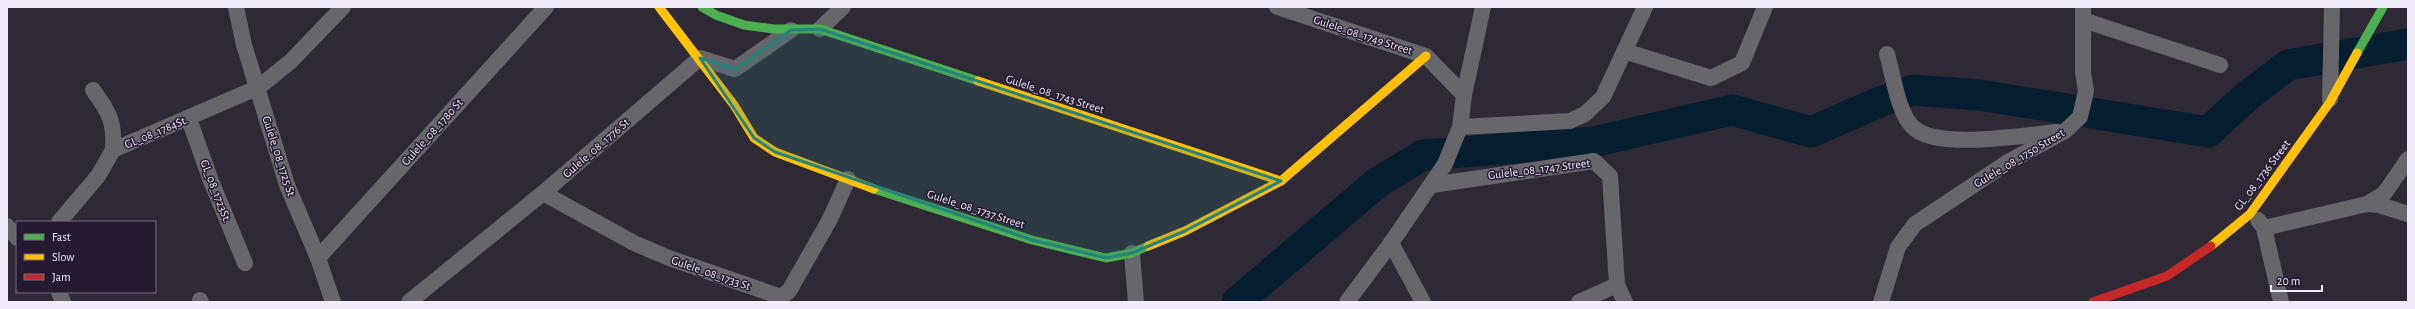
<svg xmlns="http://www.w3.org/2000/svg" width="2415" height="309" font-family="'Alegreya Sans',sans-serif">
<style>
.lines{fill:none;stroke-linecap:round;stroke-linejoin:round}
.river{stroke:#051e30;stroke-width:31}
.street{stroke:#66666b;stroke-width:16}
.fast{stroke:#4caf50;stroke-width:9}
.slow{stroke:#ffc107;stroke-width:9}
.jam{stroke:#c62828;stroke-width:9}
.marked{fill:#26827c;fill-opacity:0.2;stroke:#26827c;stroke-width:3;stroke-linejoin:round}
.labels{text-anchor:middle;stroke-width:3;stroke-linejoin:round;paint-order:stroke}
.street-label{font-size:12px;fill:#f2ebfa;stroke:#251a30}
</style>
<rect width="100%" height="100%" fill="#2f2935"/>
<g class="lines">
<polyline class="river" points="1237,302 1377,183 1423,155 1593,142 1732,110 1811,132 1880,102 1913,90 1979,95 2208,132 2246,97 2288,65 2408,44"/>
<g class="street">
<polyline points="236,7 244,45 287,185 318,258 333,302"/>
<polyline points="1277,7 1426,56 1464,95"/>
<polyline points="2083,20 2220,65"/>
<polyline points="820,29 843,7"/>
<polyline points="1624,51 1711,78 1742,63 1765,7"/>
<path d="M1887 54C1893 74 1898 115 1914 128 1938 150 2024 135 2057 132"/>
<path d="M93 90C109 112 115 122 113 150"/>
<polyline points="2330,99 2332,7"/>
<polyline points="189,119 211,181 245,263"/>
<polyline points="1460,127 1570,121 1585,114 1603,97 1645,7"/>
<polyline points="1432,185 1594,161 1610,176 1617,285 1625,302"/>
<polyline points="543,193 634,243 669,258 781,297 789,291 830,219 848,179"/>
<polyline points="2367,204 2384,194 2408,159"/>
<polyline points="2258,220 2264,228 2281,302"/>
<polyline points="59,222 98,176 113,150 259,87 291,61 343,7"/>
<polyline points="7,226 17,238"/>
<polyline points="2264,228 2367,204 2379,205 2408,214"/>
<polyline points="1391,243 1423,302"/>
<polyline points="1132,253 1136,302"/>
<polyline points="318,258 546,7"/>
<polyline points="59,292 63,302"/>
<polyline points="200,300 201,302"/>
<polyline points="409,302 543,193 700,58 735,69 791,30"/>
<polyline points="1347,302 1391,243 1445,164 1460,127 1464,95 1483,7"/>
<polyline points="1579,302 1617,285"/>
<polyline points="1881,302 1898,247 1915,224 2008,162 2065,131 2080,117 2086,91 2083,72 2083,7"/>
</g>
<g class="fast">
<polyline points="702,7 716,15 744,25 774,29 820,29 978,81"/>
<polyline points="2357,53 2383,7"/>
<polyline points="874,189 1032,240 1106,258 1132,253 1148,246"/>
</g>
<g class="slow">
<polyline points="659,7 734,105 754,138 775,152 874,189"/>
<polyline points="978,81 1281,181"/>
<polyline points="1148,246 1185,231 1281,181 1426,56"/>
<polyline points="2211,246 2250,214 2330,102 2357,53"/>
</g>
<polyline class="jam" points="2093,302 2167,276 2211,246"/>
</g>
<path class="marked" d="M820 29 1281 181 1185 231 1132 253 1106 258 1032 240 775 152 754 138 700 58 735 69 791 30Z"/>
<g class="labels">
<g class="street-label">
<text transform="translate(1363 35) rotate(18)" y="4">Gulele_08_1749 Street</text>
<text transform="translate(1055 94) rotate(18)" y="4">Gulele_08_1743 Street</text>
<text transform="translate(156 132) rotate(-23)" y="4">GL_08_1784St.</text>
<text transform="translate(432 132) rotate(-48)" y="4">Gulele_08_1780 St</text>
<text transform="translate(596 148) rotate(-41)" y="4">Gulele_08_1776 St</text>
<text transform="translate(279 156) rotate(72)" y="4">Gulele_08_1725 St</text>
<text transform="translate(2019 158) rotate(-31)" y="4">Gulele_08_1750 Street</text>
<text transform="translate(1539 169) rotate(-7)" y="4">Gulele_08_1747 Street</text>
<text transform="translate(2262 175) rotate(-53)" y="4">GL_08_1736 Street</text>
<text transform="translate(216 191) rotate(69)" y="4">GL_08_1723St.</text>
<text transform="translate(976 209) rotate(18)" y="4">Gulele_08_1737 Street</text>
<text transform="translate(711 273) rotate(19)" y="4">Gulele_08_1733 St</text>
</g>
</g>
<rect width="2415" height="309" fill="none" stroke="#f2ebfa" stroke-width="16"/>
<rect x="16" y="221" width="140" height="72" fill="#251a30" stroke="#776e81"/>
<rect x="24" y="234" width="20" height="6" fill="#4caf50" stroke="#776e81"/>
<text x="52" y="241" font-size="12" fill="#f2ebfa">Fast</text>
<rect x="24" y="254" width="20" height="6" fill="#ffc107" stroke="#776e81"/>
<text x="52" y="261" font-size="12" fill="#f2ebfa">Slow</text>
<rect x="24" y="274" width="20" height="6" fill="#c62828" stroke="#776e81"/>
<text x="52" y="281" font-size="12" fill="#f2ebfa">Jam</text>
<path d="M2271 285v6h51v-6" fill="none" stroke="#f2ebfa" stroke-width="2"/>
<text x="2277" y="285" font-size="12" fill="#f2ebfa" stroke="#251a30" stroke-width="3" paint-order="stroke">20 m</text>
</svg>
